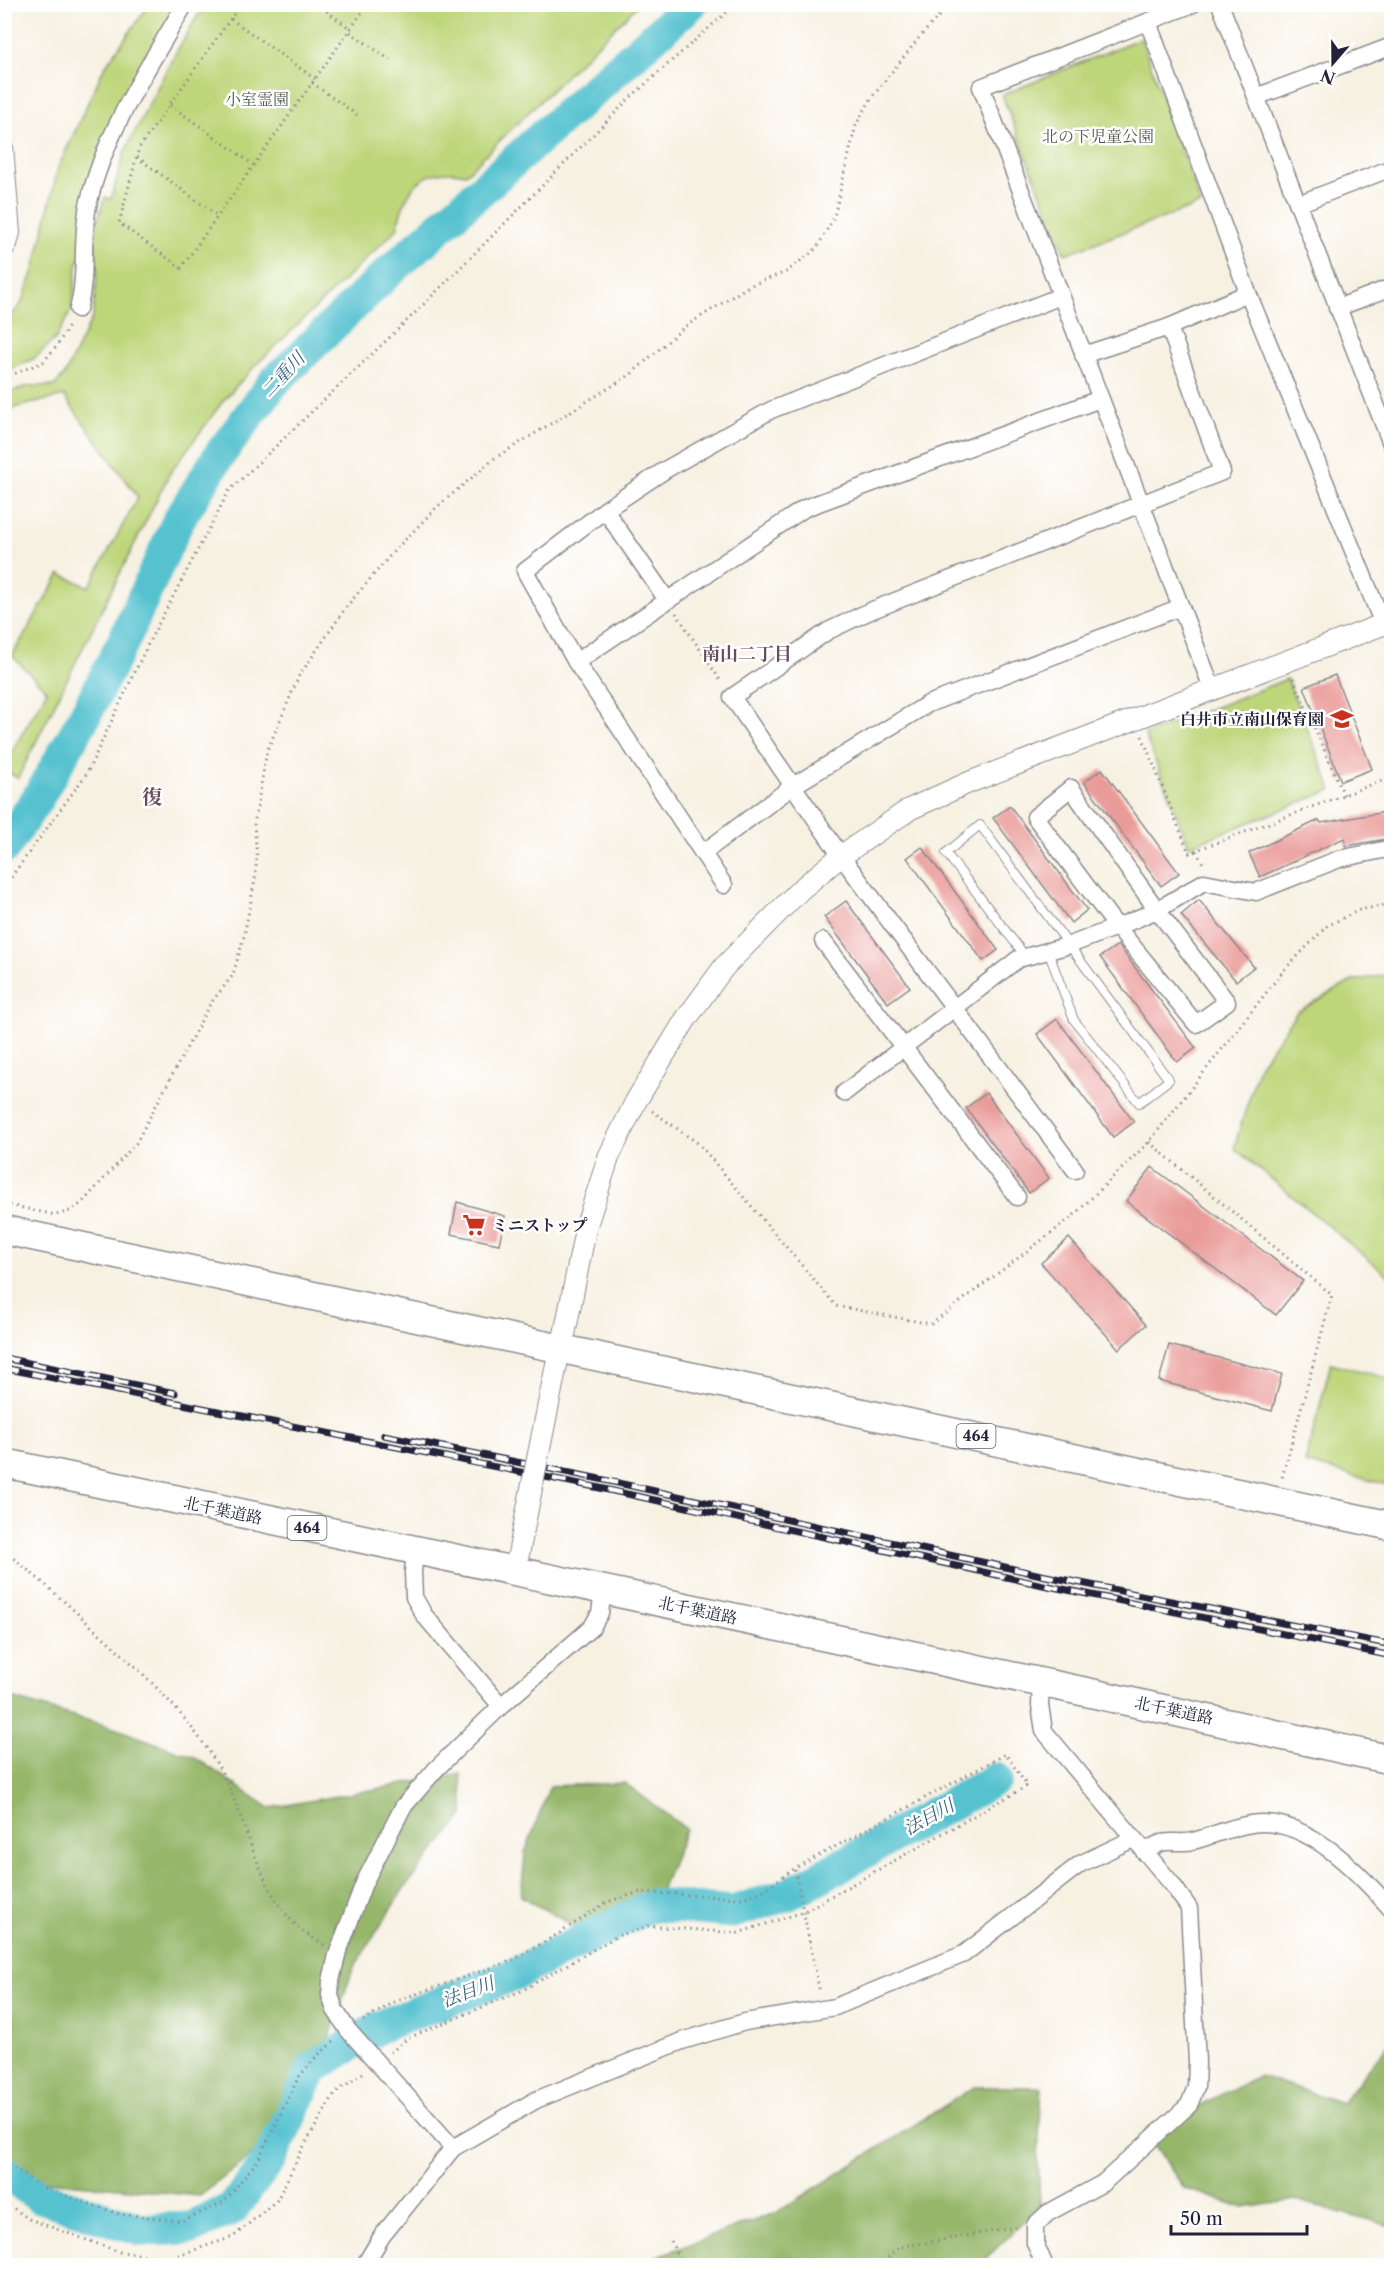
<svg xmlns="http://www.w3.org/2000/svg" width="1396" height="2270" font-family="'Libre Caslon Text','Noto Serif JP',serif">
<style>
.green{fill:#bed67a;stroke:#707c5a;stroke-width:1.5}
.forest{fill:#96b76a;stroke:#5c6c52;stroke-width:1.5}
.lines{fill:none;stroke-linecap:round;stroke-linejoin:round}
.river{stroke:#56c2d0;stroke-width:33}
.building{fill:#ea9c9a}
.service-casing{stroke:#8c8a8e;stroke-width:10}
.minor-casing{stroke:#8c8a8e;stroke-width:19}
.tertiary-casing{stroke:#8c8a8e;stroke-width:23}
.trunk-casing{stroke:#8c8a8e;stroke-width:31}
.path{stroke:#8c8a8e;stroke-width:3;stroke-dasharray:1.5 4.5;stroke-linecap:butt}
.service{stroke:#fff;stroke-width:8}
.minor{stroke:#fff;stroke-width:16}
.tertiary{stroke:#fff;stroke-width:21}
.trunk{stroke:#fff;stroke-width:28}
.rail-casing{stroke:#22223b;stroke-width:7}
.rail{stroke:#fff;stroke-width:4.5;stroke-dasharray:14;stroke-linecap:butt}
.tertiary-bridge-casing{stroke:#8c8a8e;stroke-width:23;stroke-linecap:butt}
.tertiary-bridge{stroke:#fff;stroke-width:21}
.labels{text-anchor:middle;stroke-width:5;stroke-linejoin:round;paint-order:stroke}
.shield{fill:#fff;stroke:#646476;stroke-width:1.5}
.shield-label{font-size:15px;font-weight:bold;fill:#22223b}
.park-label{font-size:16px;fill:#51584e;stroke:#fff}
.poi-label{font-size:16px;font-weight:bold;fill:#22223b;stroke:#fff;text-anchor:end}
.street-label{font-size:16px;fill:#22223b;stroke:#fff}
.water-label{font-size:18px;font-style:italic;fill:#376277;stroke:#fff}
.neighbourhood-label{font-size:18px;font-weight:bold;fill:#684d5c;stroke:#fff}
.quarter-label{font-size:20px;font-weight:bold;fill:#684d5c;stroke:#fff}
</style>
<rect width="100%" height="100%" fill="#fff"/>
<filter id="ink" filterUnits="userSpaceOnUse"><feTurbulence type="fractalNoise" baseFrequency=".0167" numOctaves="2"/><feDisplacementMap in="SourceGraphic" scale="12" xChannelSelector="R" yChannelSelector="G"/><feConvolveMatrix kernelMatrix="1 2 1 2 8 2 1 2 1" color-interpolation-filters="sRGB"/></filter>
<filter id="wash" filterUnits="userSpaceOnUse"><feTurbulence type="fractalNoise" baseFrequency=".008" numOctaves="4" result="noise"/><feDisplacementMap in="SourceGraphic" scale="24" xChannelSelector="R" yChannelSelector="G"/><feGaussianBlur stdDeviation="1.35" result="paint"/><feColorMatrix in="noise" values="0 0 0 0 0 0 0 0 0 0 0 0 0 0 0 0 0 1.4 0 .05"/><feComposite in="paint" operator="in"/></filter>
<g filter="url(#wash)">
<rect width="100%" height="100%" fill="#f7f1e2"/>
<g class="green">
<polygon points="149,5 179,5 121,106 77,267 72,309 56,338 35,358 5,372 5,323 21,304 34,271 58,168 104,68"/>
<path d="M204 5H638L466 174C422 165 405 188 397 229L254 367 223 401 170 473 18 778 5 771V763L47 691 12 656 60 574 89 587 138 497 64 396 17 407 5 413V394L28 386H54L65 374 93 316 97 273 94 238 96 225 105 197 111 199 125 151 171 61Z"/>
<polygon points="1141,38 1201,204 1065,254 1002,95"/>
<polygon points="1287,679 1332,790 1189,846 1145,735"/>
<polygon points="1391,974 1392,974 1391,1278 1234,1148 1259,1066 1297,1012 1352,981"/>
<polygon points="1331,1363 1391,1379 1391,1486 1305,1463"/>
</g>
<g class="forest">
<polygon points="4,1696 108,1726 194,1757 270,1808 461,1774 464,1815 404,1888 353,1969 303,2115 200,2196 37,2180 5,2155"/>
<polygon points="625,1783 686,1829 661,1890 579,1929 521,1896 525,1853 550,1786"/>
<polygon points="1391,2041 1391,2227 1296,2200 1244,2208 1184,2188 1145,2131 1260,2076 1342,2103"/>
<polygon points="974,2087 1042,2087 1038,2156 1040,2206 979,2265 633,2265 778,2212"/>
</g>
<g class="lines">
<g class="river">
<polyline points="4,848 37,799 82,721 123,642 178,521 220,454 275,381 380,280 691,4"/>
<polyline points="4,2172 38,2196 141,2230 191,2228 233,2208 270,2159 313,2068 379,2027 513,1975 653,1905 733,1912 789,1894 996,1779"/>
</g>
</g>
<g id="blocks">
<g class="building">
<polygon points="1335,675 1372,769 1341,781 1304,687"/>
<polygon points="1102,769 1179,873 1161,886 1084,782"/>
<polygon points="1010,806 1087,910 1071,923 993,818"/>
<polygon points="1392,811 1392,838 1346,846 1344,838 1260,877 1249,853 1319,820 1321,823"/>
<polygon points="922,847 998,950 983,961 907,858"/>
<polygon points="1199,900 1254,967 1236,981 1181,915"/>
<polygon points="846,901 910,987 888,1003 824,917"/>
<polygon points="1118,945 1196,1048 1177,1062 1100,957"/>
<polygon points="1057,1019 1134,1122 1113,1137 1037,1034"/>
<polygon points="986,1093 1049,1178 1029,1193 966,1108"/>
<polygon points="1152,1167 1303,1281 1276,1315 1126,1201"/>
<polygon points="457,1202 505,1216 499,1244 451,1234"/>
<polygon points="1069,1238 1146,1325 1119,1349 1041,1263"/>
<polygon points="1169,1345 1282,1374 1272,1411 1159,1381"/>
</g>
</g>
</g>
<g filter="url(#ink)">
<use href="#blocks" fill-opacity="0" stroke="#8c8a8e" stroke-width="1.5"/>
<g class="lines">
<g class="service-casing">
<g id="service">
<polyline points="4,140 9,147 16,233 13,245 4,259"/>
<polyline points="1026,957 946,853 980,825 1169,1080 1139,1103 1074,1020 1048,951"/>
</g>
</g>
<g class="minor-casing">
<g id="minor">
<polyline points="1193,4 981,87 1212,688"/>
<polyline points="1220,4 1392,446"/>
<polyline points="1148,22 1248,293 1383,624"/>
<polyline points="1256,97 1392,46"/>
<polyline points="1298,204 1392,168"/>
<polyline points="1337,308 1392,287"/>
<path d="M78 309C88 274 80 237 89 201 106 130 149 67 185 4"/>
<polyline points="1083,355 1169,327 1248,293"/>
<polyline points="605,510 667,600"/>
<polyline points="576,662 805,508 1100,399"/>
<polygon points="1071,788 1157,910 1227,1002 1196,1024 1117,927 1035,817"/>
<polyline points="703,853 793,786 928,704 1181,607"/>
<polyline points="724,885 576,662 525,571 605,510 665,470 771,410 1061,296"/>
<polyline points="823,941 1017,1197"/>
<polyline points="844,1093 1018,959 1070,945 1127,923 1157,910 1204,882 1256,892 1339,859 1392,848"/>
<polyline points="1075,1170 841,856 732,697 828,631 870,611 1222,472 1169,327"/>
<polyline points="415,1550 413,1572 414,1597 424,1615 501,1706"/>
<polyline points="1041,1682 1040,1705 1044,1731 1172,1884 1189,1908 1197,2062 1196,2087 1189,2105 1103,2183 1048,2213 1035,2225 1035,2243 1045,2266"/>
<path d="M1144 1852C1149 1849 1155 1845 1161 1843 1170 1840 1183 1844 1193 1841 1212 1836 1231 1827 1251 1824 1306 1815 1359 1873 1392 1910"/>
<polyline points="453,2148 348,2030 335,2010 330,1995 331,1981 337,1955 364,1883 403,1807 436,1769 501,1706 592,1627 600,1613 603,1590"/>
<polyline points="364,2266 382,2236 453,2148 536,2100 682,2041 745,2022 835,2007 964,1954 1080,1864 1133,1839"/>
</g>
</g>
<g class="tertiary-casing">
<g id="tertiary">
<polyline points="557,1362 565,1332 586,1227 609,1156 636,1101 686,1019 724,967 800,890 841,856 910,809 970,782 1392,621"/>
<polyline points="515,1572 533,1481"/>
</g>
</g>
<g class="trunk-casing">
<g id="trunk">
<polyline points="4,1230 1392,1526"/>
<polyline points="4,1463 1091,1693 1392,1760"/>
</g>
</g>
<g class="path">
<polyline points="241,4 139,148 119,223 181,268 368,4"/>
<polyline points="317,4 351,29"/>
<polyline points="418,4 426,10"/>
<polyline points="231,19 315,79"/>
<polyline points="350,32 390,60"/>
<polyline points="312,83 357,115"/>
<polyline points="170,105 254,165"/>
<polyline points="137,157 218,216"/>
<polyline points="4,378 43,362 57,346 70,324"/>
<polyline points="676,613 722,683"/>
<polyline points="1293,678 1344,795"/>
<polyline points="1142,736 1189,853 1392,777"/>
<polyline points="1196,851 1204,865"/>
<polyline points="4,887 87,773 150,640 229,491 416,312 632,96 736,4"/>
<polyline points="652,1111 699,1144 836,1306 931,1324 1071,1218 1149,1142 1284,970 1327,926 1359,910 1392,904"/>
<polyline points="1149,1142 1332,1295 1282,1478"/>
<polyline points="4,1204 56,1215 70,1211 82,1203 136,1143 210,1004 233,975 244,936 255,880 257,856 254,825 267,751 299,676 347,606 394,551 437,507 495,458 630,375 683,328 749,286 786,272 817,248 834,217 856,125 872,97 918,39 950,4"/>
<path d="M4 1551C35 1575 63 1600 91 1626 138 1668 184 1710 217 1764 248 1816 253 1883 298 1927 305 1934 315 1939 324 1945"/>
<polyline points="795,1870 820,1993"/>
<polyline points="363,2021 396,2001 511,1961 560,1933 607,1902 640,1892 742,1898 761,1892 794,1869 1006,1754 1027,1786 803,1912 738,1933 648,1926 617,1936 521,1991 408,2038 390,2053"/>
<polyline points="4,2161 43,2188 119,2214 182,2221 224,2202 258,2160 298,2078 317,2056 336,2040"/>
<polyline points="4,2202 29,2219 120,2252 170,2258 233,2237 277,2200 304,2146 335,2093 363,2073"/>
<polyline points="671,2241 682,2266"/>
<polyline points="879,2266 900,2247 1019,2227"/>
</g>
<use href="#service" class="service"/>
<use href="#minor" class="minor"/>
<use href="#tertiary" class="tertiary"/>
<use href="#trunk" class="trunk"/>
<g class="rail-casing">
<g id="rail">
<polyline points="4,1358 175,1393"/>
<polyline points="4,1368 595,1487 1043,1585 1392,1656"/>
<polyline points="384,1435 595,1478 1046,1576 1392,1645"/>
</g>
</g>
<use href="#rail" class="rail"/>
<g class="tertiary-bridge-casing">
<polyline id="tertiary-bridge" points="533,1481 557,1362"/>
</g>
<use href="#tertiary-bridge" class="tertiary-bridge"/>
</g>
</g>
<defs>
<g id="school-bare" transform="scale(1.8)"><path d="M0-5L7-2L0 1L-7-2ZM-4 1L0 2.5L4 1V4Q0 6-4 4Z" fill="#c8321e" stroke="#fff" stroke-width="2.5" paint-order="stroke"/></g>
<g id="supermarket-bare" transform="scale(1.8)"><path d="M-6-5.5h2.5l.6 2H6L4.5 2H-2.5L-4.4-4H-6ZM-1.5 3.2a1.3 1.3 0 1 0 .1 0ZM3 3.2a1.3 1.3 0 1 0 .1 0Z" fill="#c8321e" stroke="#fff" stroke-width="2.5" paint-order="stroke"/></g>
</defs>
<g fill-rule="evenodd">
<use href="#school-bare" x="1342" y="719"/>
<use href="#supermarket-bare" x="474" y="1225"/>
</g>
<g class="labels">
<g class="shield">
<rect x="956.5" y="1424" width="39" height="24" rx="4.5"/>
<rect x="287.5" y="1516" width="39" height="24" rx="4.5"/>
</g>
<g class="shield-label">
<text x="976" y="1441">464</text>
<text x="307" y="1533">464</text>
</g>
<g class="park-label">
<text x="257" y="105">小室霊園</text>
<text x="1098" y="142">北の下児童公園</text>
</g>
<g class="poi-label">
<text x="1324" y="725">白井市立南山保育園</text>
<text x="492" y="1231" text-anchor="start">ミニストップ</text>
</g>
<g class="street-label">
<text transform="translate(223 1510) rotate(12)" y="6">北千葉道路</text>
<text transform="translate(698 1610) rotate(12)" y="6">北千葉道路</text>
<text transform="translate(1174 1710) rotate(12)" y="6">北千葉道路</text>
</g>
<g class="water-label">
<text transform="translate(283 375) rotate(-47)" y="6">二重川</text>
<text transform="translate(929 1817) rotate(-29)" y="6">法目川</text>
<text transform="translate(468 1992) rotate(-21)" y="6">法目川</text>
</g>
<g class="neighbourhood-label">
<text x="747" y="660">南山二丁目</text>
</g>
<g class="quarter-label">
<text x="152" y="804">復</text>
</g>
</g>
<rect width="1396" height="2270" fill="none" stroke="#fff" stroke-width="24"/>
<g transform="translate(1333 63) rotate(200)" stroke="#ffffff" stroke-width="4.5" paint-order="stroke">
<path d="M0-4.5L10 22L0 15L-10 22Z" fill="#22223b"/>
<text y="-9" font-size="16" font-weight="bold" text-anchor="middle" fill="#22223b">N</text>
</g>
<path d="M1171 2225v9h136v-9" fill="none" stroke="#22223b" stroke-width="3"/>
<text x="1180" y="2225" font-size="18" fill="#22223b" stroke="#ffffff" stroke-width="4.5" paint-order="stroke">50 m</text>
</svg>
